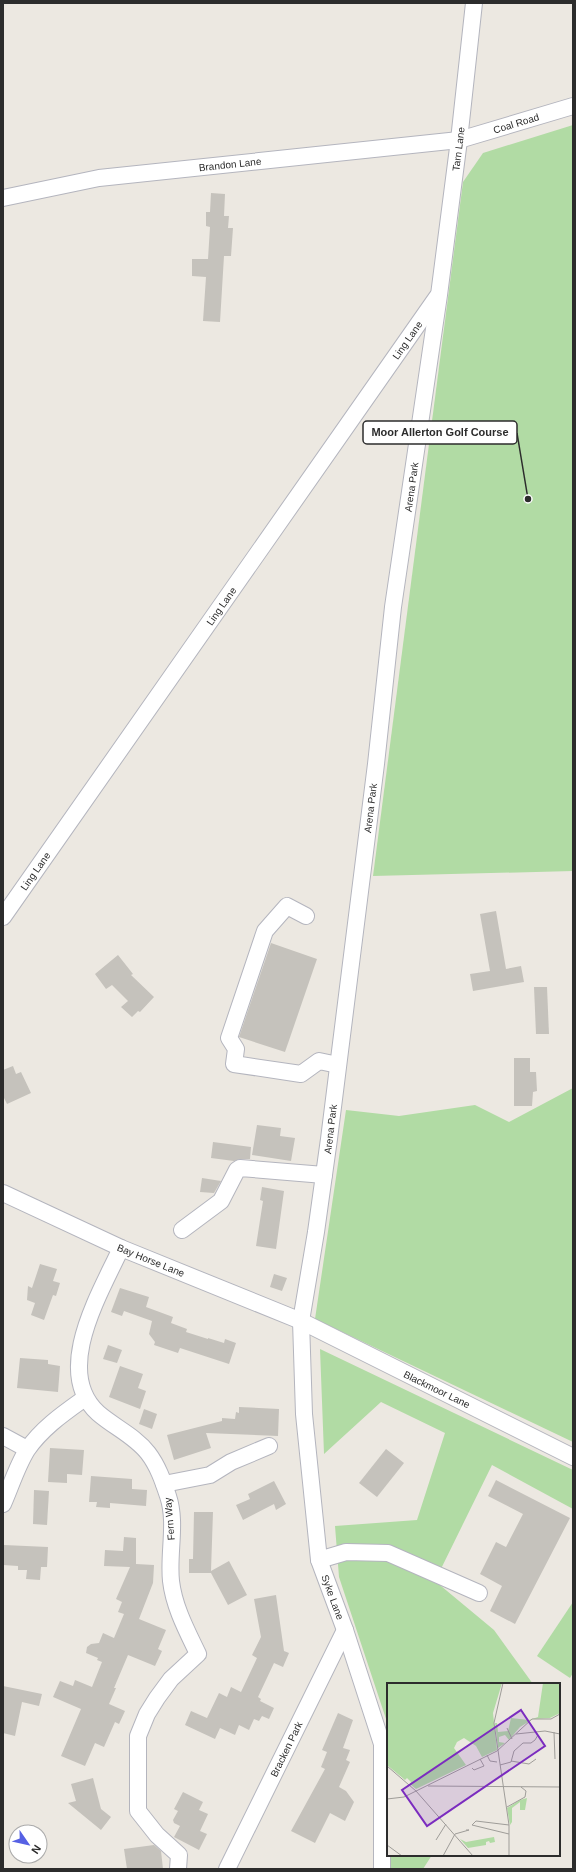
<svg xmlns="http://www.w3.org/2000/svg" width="576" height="1872" font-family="Arial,sans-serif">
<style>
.green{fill:#b1dba4}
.building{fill:#c5c2bc}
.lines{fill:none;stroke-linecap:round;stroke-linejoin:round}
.minor-casing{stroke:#b4b5be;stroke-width:18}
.minor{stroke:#fff;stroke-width:16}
.labels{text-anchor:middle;stroke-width:3;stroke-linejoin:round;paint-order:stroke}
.street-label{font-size:10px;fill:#2c2c2c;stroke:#fff}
.inset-road{fill:none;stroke:#9f9d99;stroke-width:1}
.view{fill:#7b2cbf;fill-opacity:0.15;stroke:#7b2cbf;stroke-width:2}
.inset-edge{fill:none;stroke:#2c2c2c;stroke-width:2}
.leader{fill:none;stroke:#2c2c2c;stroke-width:1.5}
.callout-dot{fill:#2c2c2c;stroke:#fff;stroke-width:1.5}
.callout{fill:#fff;stroke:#2c2c2c;stroke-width:1.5}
.callout-label{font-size:11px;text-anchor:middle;font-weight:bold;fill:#2c2c2c}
</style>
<rect width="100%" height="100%" fill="#ece8e1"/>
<g class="green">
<polygon points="573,125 573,871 373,876 463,182 483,153"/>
<polygon points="573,1088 573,1442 315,1319 346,1110 399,1116 475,1105 509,1122"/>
<polygon points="320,1349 573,1470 573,1509 492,1465 435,1581 494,1630 533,1684 388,1684 388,1725 339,1577 335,1526 417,1520 445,1433 381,1402 324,1454"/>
<polygon points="573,1602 573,1673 570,1678 537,1656"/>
<polygon points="390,1855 432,1855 423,1869 390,1869"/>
</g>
<g class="building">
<polygon points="211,193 225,194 224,216 229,216 228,228 233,228 231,256 224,256 220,322 203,321 206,277 192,276 192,259 208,259 210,227 206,226 206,212 210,212"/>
<polygon points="496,911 506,969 521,966 524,982 473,991 470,974 490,971 480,914"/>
<polygon points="271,943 317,959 285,1052 239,1037"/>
<polygon points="118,955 133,974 131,975 154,997 140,1012 138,1011 132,1017 121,1007 128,1001 112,985 106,989 95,974"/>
<polygon points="534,987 547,987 549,1034 536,1034"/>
<polygon points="514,1058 530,1058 530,1072 536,1072 537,1091 533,1092 532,1106 514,1106"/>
<polygon points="13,1066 16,1074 21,1072 31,1093 7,1104 3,1096 3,1070"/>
<polygon points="257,1125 281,1128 280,1136 295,1138 291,1161 252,1155"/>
<polygon points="213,1142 251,1147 250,1159 241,1159 234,1161 211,1158"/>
<polygon points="202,1178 221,1181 214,1193 200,1192"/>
<polygon points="262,1187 284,1191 276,1249 256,1246 263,1201 260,1200"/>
<polygon points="40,1264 57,1269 53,1281 60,1283 56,1296 53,1295 44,1320 31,1315 35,1303 27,1300 28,1286 32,1288"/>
<polygon points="274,1274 287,1278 282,1291 270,1287"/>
<polygon points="120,1288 149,1297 146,1307 173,1317 171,1323 187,1329 186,1332 208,1339 208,1338 224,1343 225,1339 236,1343 229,1364 180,1348 178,1353 154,1345 155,1342 149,1334 152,1321 124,1311 122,1316 111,1312"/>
<polygon points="108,1345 122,1350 117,1363 103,1359"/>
<polygon points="20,1358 48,1360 48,1364 60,1366 58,1392 17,1388"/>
<polygon points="120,1366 143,1374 138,1388 146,1391 140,1409 109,1397"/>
<polygon points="239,1407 279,1409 278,1436 206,1433 211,1448 174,1460 167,1435 222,1421 222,1418 235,1419 236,1412 239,1413"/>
<polygon points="144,1409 157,1414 152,1429 139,1424"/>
<polygon points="50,1448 84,1450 82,1475 67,1474 67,1483 48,1482"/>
<polygon points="386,1449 404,1463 377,1497 359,1483"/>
<polygon points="91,1476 132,1479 132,1489 147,1490 146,1506 110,1503 110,1508 96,1507 97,1502 89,1502"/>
<polygon points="496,1480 570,1518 515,1624 490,1611 502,1586 480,1574 496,1542 506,1547 523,1514 488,1496"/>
<polygon points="274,1481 286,1504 276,1510 274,1504 243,1520 236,1505 250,1499 248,1494"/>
<polygon points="34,1490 49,1491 47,1525 33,1524"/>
<polygon points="194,1512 213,1512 211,1571 229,1561 247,1595 228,1605 211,1573 189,1573 189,1559 193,1559"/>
<polygon points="124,1537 136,1538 136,1564 154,1565 153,1583 139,1619 166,1630 158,1649 162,1651 155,1666 128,1655 114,1688 116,1688 109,1704 125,1711 119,1724 115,1722 104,1747 95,1743 85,1766 61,1756 81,1709 53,1697 60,1681 73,1686 75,1680 92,1687 102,1662 97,1660 98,1658 86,1653 87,1647 91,1644 99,1643 103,1633 114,1638 124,1614 118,1612 122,1602 116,1599 130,1567 104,1566 105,1550 123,1551"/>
<polygon points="4,1545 48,1547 47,1567 41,1567 40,1580 26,1579 27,1570 18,1570 18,1566 3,1565"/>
<polygon points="276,1595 284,1651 289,1653 283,1667 274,1663 258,1697 261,1699 260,1701 274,1708 269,1719 262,1716 259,1721 254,1719 249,1730 239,1725 235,1735 220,1728 215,1739 185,1725 191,1711 207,1718 219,1693 227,1697 231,1687 241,1692 257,1658 252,1655 261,1637 254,1599"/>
<polygon points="3,1686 42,1694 39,1706 22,1702 15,1736 3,1733"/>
<polygon points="338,1713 353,1720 343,1748 350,1750 346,1760 350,1762 339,1787 346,1791 354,1802 345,1821 330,1813 315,1843 291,1831 325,1769 321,1767 327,1752 322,1750"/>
<polygon points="93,1778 101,1809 111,1817 101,1830 68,1803 76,1801 71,1784"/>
<polygon points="183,1792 203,1802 199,1810 208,1814 200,1831 207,1834 199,1850 174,1837 180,1826 174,1823 173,1820 178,1811 174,1809"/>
<polygon points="154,1845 161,1851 163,1869 127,1869 124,1849"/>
</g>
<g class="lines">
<g class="minor-casing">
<g id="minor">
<polyline points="3,198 99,178 459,140 573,106"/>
<polyline points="306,916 287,906 265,931 229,1038 236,1049 234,1064 301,1074 319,1061 338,1065"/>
<polyline points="3,917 437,297"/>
<polyline points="3,1193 121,1248 301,1321 573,1457"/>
<polyline points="182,1230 221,1201 237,1170 240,1168 324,1175"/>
<path d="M121 1248C101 1292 52 1371 98 1413 114 1427 135 1436 148 1453 158 1466 163 1481 168 1496 177 1523 168 1553 171 1581 174 1607 187 1631 198 1654L171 1679 157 1698 147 1714 138 1736V1811L157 1835 179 1855 178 1869"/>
<polyline points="3,1436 27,1449"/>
<polyline points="164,1484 210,1475 231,1462 269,1446"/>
<path d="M3 1504C11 1486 17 1466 27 1450 42 1428 64 1413 85 1398"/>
<polyline points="319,1560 346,1552 388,1553 479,1593"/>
<polyline points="227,1869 345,1630"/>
<polyline points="382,1869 382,1744 345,1630 319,1560 304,1414 301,1321 316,1232 329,1139 376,764 393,607 439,295 459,140 474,3"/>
</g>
</g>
<use href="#minor" class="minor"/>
</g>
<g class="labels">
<g class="street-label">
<text transform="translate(516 123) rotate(-17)" y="4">Coal Road</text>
<text transform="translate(458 149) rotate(-83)" y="4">Tarn Lane</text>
<text transform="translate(230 164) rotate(-6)" y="4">Brandon Lane</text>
<text transform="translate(407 340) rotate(-55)" y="4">Ling Lane</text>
<text transform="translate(411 487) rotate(-82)" y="4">Arena Park</text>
<text transform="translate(221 606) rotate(-55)" y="4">Ling Lane</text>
<text transform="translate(370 808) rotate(-83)" y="4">Arena Park</text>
<text transform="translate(35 871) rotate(-55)" y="4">Ling Lane</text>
<text transform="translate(330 1129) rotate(-83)" y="4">Arena Park</text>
<text transform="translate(151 1260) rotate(22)" y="4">Bay Horse Lane</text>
<text transform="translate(437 1389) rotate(26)" y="4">Blackmoor Lane</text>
<text transform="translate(169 1519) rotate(-95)" y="4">Fern Way</text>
<text transform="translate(333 1597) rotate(70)" y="4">Syke Lane</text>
<text transform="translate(286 1749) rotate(-64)" y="4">Bracken Park</text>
</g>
</g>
<g transform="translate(387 1683)">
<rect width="173" height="173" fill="#ece8e1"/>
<path d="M0 0H115L106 30 110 67 95 74 89 63 77 55 70 59 67 65 79 82 29 106 23 101 24 99 20 95 18 97 0 82ZM156 0H173V30L163 35 146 36 133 44 122 57 118 52 112 54V59L118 60 111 65 108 40H110L111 49 121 48 124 35 142 37 151 34ZM140 115 138 127H133V119L125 125V139L123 142 120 125 133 117ZM107 154 108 159 103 160 102 158 99 159V162L81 165 73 156 79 159Z" fill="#b1dba4"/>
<path class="inset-road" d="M116 0 107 40 122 142V173M120 45 125 56M167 49 168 76M129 51 158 48 173 51M100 72 103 78 110 79M124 78 142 81 149 76M113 82 124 79 127 68 136 60H144L148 57 151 52M0 83 29 108 86 173M85 85 87 87 97 83 93 76M41 103 173 104M0 116 17 114 110 68 145 36H164L173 31M120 124 138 114 139 108 134 104M122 142 89 138 85 142 122 151M49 157 59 141M0 162 15 173M56 173 68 151 82 147H79"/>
<path class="view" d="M134 27 158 63 40 143 15 107Z"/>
<rect width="173" height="173" class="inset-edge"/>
</g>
<path class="leader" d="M528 499L517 433"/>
<circle class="callout-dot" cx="528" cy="499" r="4"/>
<rect class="callout" x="363" y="421" width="154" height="23" rx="4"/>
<g class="callout-label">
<text x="440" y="436">Moor Allerton Golf Course</text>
</g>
<rect width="576" height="1872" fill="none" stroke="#2c2c2c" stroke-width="8"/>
<g transform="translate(28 1844) rotate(124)"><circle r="19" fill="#ffffff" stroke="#ababab"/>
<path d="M0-3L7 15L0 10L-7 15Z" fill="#5661e4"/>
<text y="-6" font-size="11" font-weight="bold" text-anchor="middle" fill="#2c2c2c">N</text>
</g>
</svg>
